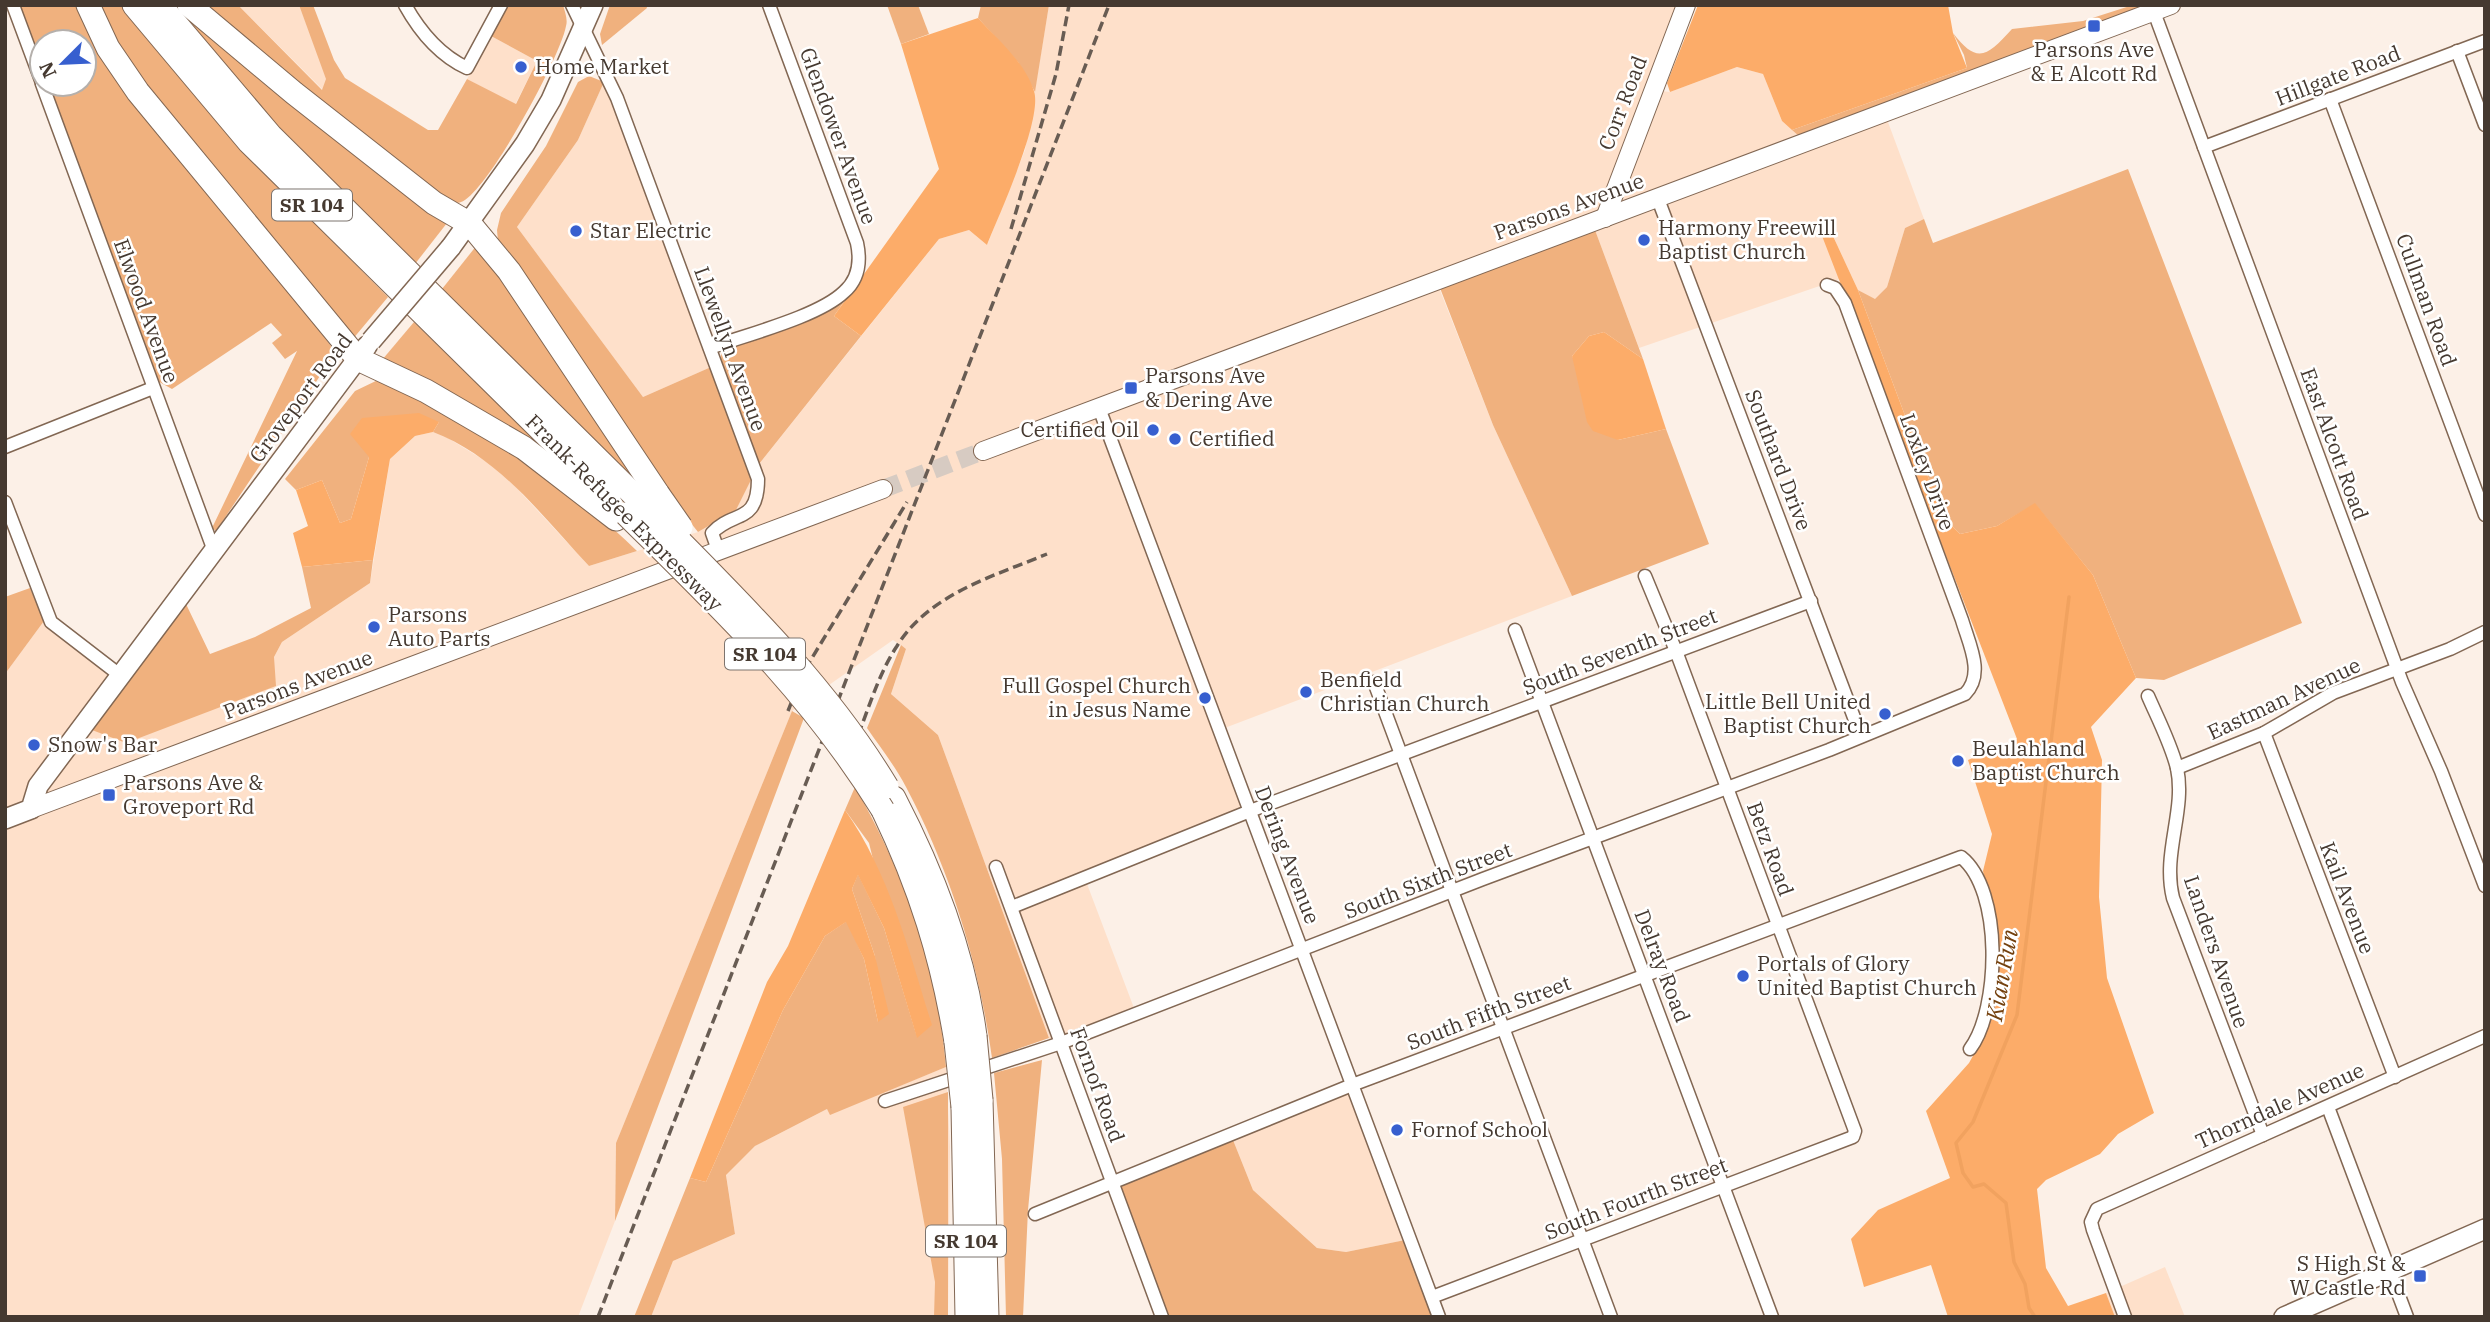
<svg xmlns="http://www.w3.org/2000/svg" width="2490" height="1322" font-family="'IBM Plex Serif',serif">
<style>
.built{fill:#fee0ca}
.green{fill:#f0b17e}
.forest{fill:#fcac69}
.lines{fill:none;stroke-linecap:round;stroke-linejoin:round}
.stream{stroke:#f1a25f;stroke-width:3.5}
.secondary-tunnel{stroke:#d7cbc2;stroke-width:18;stroke-dasharray:18 9;stroke-linecap:butt}
.street-casing{stroke:#826753;stroke-width:15}
.secondary-casing{stroke:#826753;stroke-width:20}
.primary-casing{stroke:#826753;stroke-width:22}
.highway-casing{stroke:#826753;stroke-width:25}
.street{stroke:#fff;stroke-width:12}
.secondary{stroke:#fff;stroke-width:18}
.primary{stroke:#fff;stroke-width:19}
.highway{stroke:#fff;stroke-width:23}
.rail{stroke:#685c53;stroke-width:3.5;stroke-dasharray:10 5;stroke-linecap:butt}
.primary-bridge-casing{stroke:#826753;stroke-width:22;stroke-linecap:butt}
.highway-bridge-casing{stroke:#826753;stroke-width:25;stroke-linecap:butt}
.primary-bridge{stroke:#fff;stroke-width:19}
.highway-bridge{stroke:#fff;stroke-width:23}
.poi-dot{fill:#375fcf;stroke:#fff;stroke-width:2.5}
.labels{text-anchor:middle;stroke-width:5;stroke-linejoin:round;paint-order:stroke}
.shield{fill:#fff;stroke:#7d746e;stroke-width:2}
.shield-label{font-size:19px;font-weight:bold;fill:#453930}
.poi-label{font-size:21px;fill:#453930;stroke:#fff;text-anchor:start}
.street-label{font-size:21px;fill:#453930;stroke:#fff}
.water-label{font-size:23px;font-style:italic;fill:#74410e;stroke:#fff}
</style>
<rect width="100%" height="100%" fill="#fcf0e7"/>
<g class="built">
<polygon points="238,5 299,5 327,79 323,90"/>
<polygon points="1049,5 1677,5 1645,89 1670,92 1737,67 1763,74 1782,121 1800,137 1882,106 1924,219 1905,228 1887,287 1875,300 1858,290 1832,234 1818,224 1840,279 1639,348 1595,230 1434,275 1493,425 1572,596 1222,729 1251,811 1084,876 1137,1016 1053,1049 938,735 891,694 906,649 893,640 792,711 616,1143 615,1221 578,1317 5,1317 5,674 44,621 124,687 274,657 282,642 370,583 390,459 415,436 433,432 448,438 500,470 589,566 698,532 736,510 759,464 939,239 969,230 987,245 1025,150"/>
<polygon points="491,36 537,61 515,105 467,79"/>
<polygon points="604,82 711,367 643,397 517,227 578,140"/>
<polygon points="946,1067 950,1147 948,1317 651,1317 673,1261 735,1234 726,1174 755,1146 827,1109 830,1114"/>
<polygon points="1349,1093 1405,1240 1346,1252 1317,1248 1253,1190 1233,1140"/>
<polygon points="2165,1267 2185,1317 2115,1317 2106,1293"/>
</g>
<g class="green">
<polygon points="18,5 79,5 331,346 332,358 216,531 212,528 297,351 285,359 272,343 282,335 271,323 172,389 154,379 46,84 84,84 84,42 42,42 42,72"/>
<polygon points="94,5 121,5 246,154 388,297 352,340 151,101"/>
<polygon points="173,5 180,5 447,223 415,264 287,137"/>
<path d="M198 5H238L322 90 326 79 299 5H313L334 60 345 78 428 130H438L467 79 516 104 537 61 491 36 509 5H563C565 12 568 20 566 26 561 56 487 193 461 202 456 204 446 202 440 201Z"/>
<polygon points="610,5 646,5 647,8 602,45 600,34"/>
<polygon points="887,5 918,5 929,34 901,44"/>
<polygon points="981,5 1049,5 1035,92 1018,62 978,18"/>
<path d="M2133 5H2151L1800 137 1792 130 1967 68 1964 55 1953 33C1978 66 1988 55 2012 29L2083 21Z"/>
<polygon points="589,76 604,82 578,140 517,227 643,397 711,367 751,480 736,510 698,532 641,460 498,242 497,230 501,213 546,146 578,82"/>
<polygon points="2128,169 2302,623 2164,680 2136,678 2093,575 2035,504 1997,526 1960,534 1943,517 1858,290 1875,299 1887,287 1905,228 1924,219 1933,243"/>
<polygon points="1595,230 1643,359 1604,332 1589,336 1572,356 1618,440 1666,429 1709,544 1572,596 1493,425 1440,288"/>
<polygon points="477,245 510,287 646,490 642,492 442,289"/>
<polygon points="848,296 834,316 861,336 759,464 720,360 723,348"/>
<polygon points="414,322 558,462 382,360"/>
<path d="M380 379 400 385C483 435 567 482 637 551L589 566C542 516 499 457 433 432L439 422 369 457 351 519 340 523 322 480 296 490 285 479 355 391Z"/>
<polygon points="373,560 370,583 282,642 274,657 276,686 126,743 92,730 186,604 210,654 255,637 311,608 302,567"/>
<polygon points="30,588 44,621 5,674 5,597"/>
<path d="M901 645 906 649 891 694 938 735 1049 1038 992 1058C979 964 950 870 906 787 895 766 880 747 867 728Z"/>
<polygon points="792,711 804,718 615,1221 616,1143"/>
<path d="M855 787C905 874 937 967 946 1067L830 1115 827 1109 755 1146 726 1175 735 1234 673 1261 651 1317H634L690 1178 706 1182 783 1010 825 936 847 921 864 959 878 1022 875 956 852 889 858 874 884 928 917 1037 869 843 845 810Z"/>
<polygon points="1042,1060 1028,1210 1023,1317 1006,1317 1002,1159 994,1073"/>
<polygon points="948,1092 948,1317 934,1317 935,1282 903,1107"/>
<polygon points="1233,1140 1253,1190 1317,1248 1346,1252 1405,1240 1433,1317 1168,1317 1119,1185"/>
</g>
<g class="forest">
<polygon points="1698,5 1948,5 1953,33 1967,68 1792,130 1782,121 1763,74 1737,67 1670,92 1667,83"/>
<path d="M978 18C997 39 1025 62 1034 91 1043 119 999 215 987 245L969 230 939 239 861 336 834 316 939 169 901 44Z"/>
<polygon points="1817,223 1832,234 1858,290 1943,517 1960,534 1997,526 2035,503 2093,575 2136,678 2091,727 2102,760 2099,897 2107,978 2154,1113 2118,1134 2100,1154 2046,1180 2037,1189 2046,1268 2068,1306 2106,1293 2115,1317 1948,1317 1931,1265 1864,1287 1851,1239 1878,1210 1950,1178 1926,1111 1969,1063 1986,1032 1995,927 1983,871 1992,834 1968,760 2017,739"/>
<polygon points="1604,332 1643,359 1666,429 1618,440 1593,431 1587,422 1572,356 1589,336"/>
<polygon points="419,413 439,422 433,432 415,436 390,459 373,560 302,567 293,533 308,526 296,490 322,480 340,523 351,519 369,457 350,434 362,418"/>
<path d="M845 810C890 874 909 952 932 1025L917 1038 884 928 858 875 852 889 875 956 889 1014 878 1022 864 959 846 922 825 936 783 1010 706 1182 690 1178 767 982 788 946Z"/>
</g>
<g class="lines">
<polyline class="stream" points="2035,1317 2029,1308 2025,1284 2014,1262 2006,1203 1984,1184 1973,1187 1963,1173 1956,1143 1973,1122 2017,1015 2069,597"/>
<polyline class="secondary-tunnel" points="883,489 983,451"/>
<g class="street-casing">
<g id="street">
<polyline points="13,5 42,83"/>
<path d="M405 5C420 32 439 55 467 68L501 5"/>
<path d="M572 5 617 98 758 479C758 525 733 510 712 533L718 550"/>
<polyline points="2154,12 2402,682 2441,771 2485,886"/>
<polyline points="2457,51 2485,125"/>
<polyline points="42,84 214,551"/>
<polyline points="2330,99 2485,515"/>
<polyline points="2204,147 2485,41"/>
<polyline points="1658,199 1861,736"/>
<path d="M710 348C745 335 818 317 844 292 859 279 861 262 857 243L769 5"/>
<polyline points="1099,408 1439,1317"/>
<polyline points="5,447 153,388"/>
<polyline points="5,502 51,622 121,676"/>
<polyline points="1515,630 1772,1317"/>
<polyline points="1374,682 1611,1317"/>
<path d="M2148 696C2158 719 2171 744 2177 768 2186 811 2162 853 2173 898L2263 1135"/>
<polyline points="2264,733 2395,1077"/>
<polyline points="2177,768 2264,733 2333,693 2450,649 2485,632"/>
<polyline points="996,867 1162,1317"/>
<polyline points="1012,907 1250,811 1811,601"/>
<path d="M885 1101 1061 1043 1483 879 1829 750 1965 694C1985 674 1969 644 1962 620L1845 303 1835 288 1827 285"/>
<polyline points="2328,1107 2407,1317"/>
<path d="M1035 1214 1352 1085 1961 857C2003 890 2000 1009 1970 1049"/>
<polyline points="1432,1297 1853,1137 1855,1131 1676,651 1645,576"/>
<polyline points="2125,1317 2093,1230 2091,1222 2097,1209 2485,1036"/>
</g>
</g>
<g class="secondary-casing">
<g id="secondary">
<polyline points="1605,218 1686,5"/>
<polyline points="983,451 2171,5"/>
<polyline points="31,809 883,489"/>
</g>
</g>
<g class="primary-casing">
<g id="primary">
<polyline points="451,247 525,144 551,100 593,5"/>
<polyline points="5,819 31,809 38,786 367,346"/>
<polyline points="2284,1317 2485,1229"/>
</g>
</g>
<g class="highway-casing">
<g id="highway">
<polyline points="88,5 108,48 138,92 358,359 426,391 524,448 616,519"/>
<polyline points="134,5 249,142 609,497"/>
<polyline points="160,5 271,136 643,504"/>
<polyline points="189,5 294,93 434,203 470,224 509,271 658,494"/>
<path d="M894 798C933 873 964 952 975 1036"/>
<path d="M883 810C920 887 942 957 956 1042"/>
<polyline points="981,1100 987,1317"/>
<polyline points="963,1107 967,1317"/>
</g>
</g>
<use href="#street" class="street"/>
<use href="#secondary" class="secondary"/>
<use href="#primary" class="primary"/>
<use href="#highway" class="highway"/>
<g class="rail">
<polyline points="1011,229 1056,74 1069,5"/>
<polyline points="788,711 804,671 907,502"/>
<path d="M858 735C870 705 879 673 897 646 929 594 994 576 1047 554"/>
<polyline points="598,1317 1109,5"/>
</g>
<g class="primary-bridge-casing">
<polyline id="primary-bridge" points="371,341 451,247"/>
</g>
<g class="highway-bridge-casing">
<g id="highway-bridge">
<polyline points="658,494 681,527"/>
<path d="M643 504C730 593 822 679 887 787"/>
<path d="M626 514C723 610 811 693 883 810"/>
<polyline points="975,1036 981,1100"/>
<polyline points="956,1042 963,1107"/>
</g>
</g>
<use href="#primary-bridge" class="primary-bridge"/>
<use href="#highway-bridge" class="highway-bridge"/>
</g>
<g class="poi-dot">
<rect x="2087" y="19" width="14" height="14" rx="3.5"/>
<circle cx="521" cy="67" r="7"/>
<circle cx="576" cy="231" r="7"/>
<circle cx="1644" cy="240" r="7"/>
<rect x="1124" y="381" width="14" height="14" rx="3.5"/>
<circle cx="1153" cy="430" r="7"/>
<circle cx="1175" cy="439" r="7"/>
<circle cx="374" cy="627" r="7"/>
<circle cx="1306" cy="692" r="7"/>
<circle cx="1205" cy="698" r="7"/>
<circle cx="1885" cy="714" r="7"/>
<circle cx="34" cy="745" r="7"/>
<circle cx="1958" cy="761" r="7"/>
<rect x="102" y="788" width="14" height="14" rx="3.5"/>
<circle cx="1743" cy="976" r="7"/>
<circle cx="1397" cy="1130" r="7"/>
<rect x="2413" y="1269" width="14" height="14" rx="3.5"/>
</g>
<g class="labels">
<g class="shield">
<rect x="272" y="189.5" width="80" height="31" rx="5"/>
<rect x="725" y="638.5" width="80" height="31" rx="5"/>
<rect x="926" y="1225.5" width="80" height="31" rx="5"/>
</g>
<g class="shield-label">
<text x="312" y="212">SR 104</text>
<text x="765" y="661">SR 104</text>
<text x="966" y="1248">SR 104</text>
</g>
<g class="poi-label">
<text x="2094" y="57" text-anchor="middle">Parsons Ave<tspan x="2094" dy="24">&amp; E Alcott Rd</tspan></text>
<text x="535" y="74">Home Market</text>
<text x="1658" y="235">Harmony Freewill<tspan x="1658" dy="24">Baptist Church</tspan></text>
<text x="590" y="238">Star Electric</text>
<text x="1145" y="383">Parsons Ave<tspan x="1145" dy="24">&amp; Dering Ave</tspan></text>
<text x="1139" y="437" text-anchor="end">Certified Oil</text>
<text x="1189" y="446">Certified</text>
<text x="388" y="622">Parsons<tspan x="388" dy="24">Auto Parts</tspan></text>
<text x="1320" y="687">Benfield<tspan x="1320" dy="24">Christian Church</tspan></text>
<text x="1191" y="693" text-anchor="end">Full Gospel Church<tspan x="1191" dy="24">in Jesus Name</tspan></text>
<text x="1871" y="709" text-anchor="end">Little Bell United<tspan x="1871" dy="24">Baptist Church</tspan></text>
<text x="48" y="752">Snow's Bar</text>
<text x="1972" y="756">Beulahland<tspan x="1972" dy="24">Baptist Church</tspan></text>
<text x="123" y="790">Parsons Ave &amp;<tspan x="123" dy="24">Groveport Rd</tspan></text>
<text x="1757" y="971">Portals of Glory<tspan x="1757" dy="24">United Baptist Church</tspan></text>
<text x="1411" y="1137">Fornof School</text>
<text x="2406" y="1271" text-anchor="end">S High St &amp;<tspan x="2406" dy="24">W Castle Rd</tspan></text>
</g>
<g class="street-label">
<text transform="translate(2338 76) rotate(-21)" y="7">Hillgate Road</text>
<text transform="translate(1623 103) rotate(-69)" y="7">Corr Road</text>
<text transform="translate(838 136) rotate(70)" y="7">Glendower Avenue</text>
<text transform="translate(1569 207) rotate(-20)" y="7">Parsons Avenue</text>
<text transform="translate(2426 300) rotate(70)" y="7">Cullman Road</text>
<text transform="translate(146 311) rotate(70)" y="7">Elwood Avenue</text>
<text transform="translate(730 349) rotate(70)" y="7">Llewellyn Avenue</text>
<text transform="translate(301 398) rotate(-53)" y="7">Groveport Road</text>
<text transform="translate(2334 444) rotate(70)" y="7">East Alcott Road</text>
<text transform="translate(1778 460) rotate(69)" y="7">Southard Drive</text>
<text transform="translate(1927 472) rotate(70)" y="7">Loxley Drive</text>
<text transform="translate(624 513) rotate(45)" y="7">Frank-Refugee Expressway</text>
<text transform="translate(1620 652) rotate(-21)" y="7">South Seventh Street</text>
<text transform="translate(298 685) rotate(-21)" y="7">Parsons Avenue</text>
<text transform="translate(2284 699) rotate(-25)" y="7">Eastman Avenue</text>
<text transform="translate(1770 849) rotate(70)" y="7">Betz Road</text>
<text transform="translate(1287 855) rotate(69)" y="7">Dering Avenue</text>
<text transform="translate(1428 881) rotate(-21)" y="7">South Sixth Street</text>
<text transform="translate(2347 898) rotate(69)" y="7">Kail Avenue</text>
<text transform="translate(2216 952) rotate(71)" y="7">Landers Avenue</text>
<text transform="translate(1662 966) rotate(69)" y="7">Delray Road</text>
<text transform="translate(1489 1013) rotate(-21)" y="7">South Fifth Street</text>
<text transform="translate(1097 1085) rotate(70)" y="7">Fornof Road</text>
<text transform="translate(2280 1106) rotate(-24)" y="7">Thorndale Avenue</text>
<text transform="translate(1636 1199) rotate(-21)" y="7">South Fourth Street</text>
</g>
<g class="water-label">
<text transform="translate(2002 975) rotate(-80)" y="8">Kian Run</text>
</g>
</g>
<rect width="2490" height="1322" fill="none" stroke="#453930" stroke-width="14"/>
<g transform="translate(63 63) rotate(246)"><circle r="33" fill="#ffffff" stroke="#b5b0ac" stroke-width="2"/>
<path d="M0-5L12 26L0 18L-12 26Z" fill="#375fcf"/>
<text y="-10" font-size="19" font-weight="bold" text-anchor="middle" fill="#453930">N</text>
</g>
</svg>
